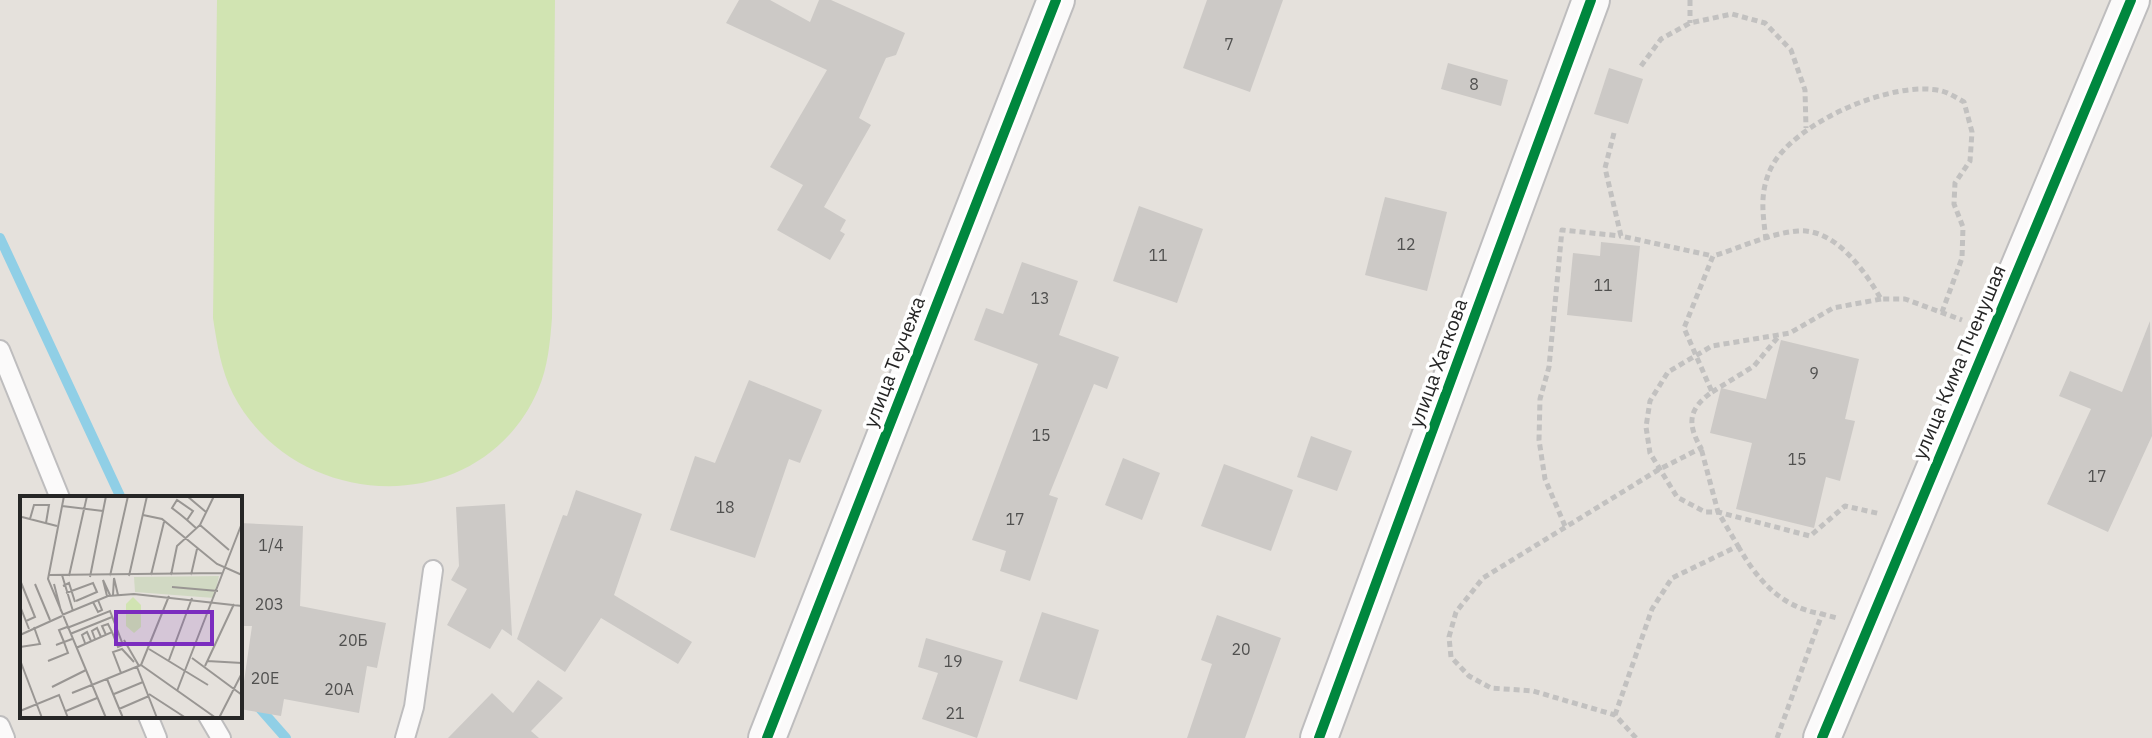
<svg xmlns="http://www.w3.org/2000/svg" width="2152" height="738" font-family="'IBM Plex Sans',sans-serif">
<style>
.pitch{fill:#d1e4b2}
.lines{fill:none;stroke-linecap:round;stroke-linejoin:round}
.stream{stroke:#90cfe6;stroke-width:10}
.building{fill:#ccc9c6}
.lane-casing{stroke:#bebdbe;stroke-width:22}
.street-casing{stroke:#bebdbe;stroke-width:40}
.path{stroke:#c2c1c0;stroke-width:5;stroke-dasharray:6 4;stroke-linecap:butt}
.lane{stroke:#fbfafa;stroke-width:18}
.street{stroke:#fbfafa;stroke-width:36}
.cycleway-casing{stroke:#fff;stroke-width:15}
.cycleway{stroke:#00873e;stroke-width:10}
.labels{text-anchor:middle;stroke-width:7;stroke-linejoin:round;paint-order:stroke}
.number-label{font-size:16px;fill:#50504f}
.street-label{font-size:20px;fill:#262626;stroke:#fff}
.inset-road{fill:none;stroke:#999693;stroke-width:2}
.view{fill:#7b2cbf;fill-opacity:0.15;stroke:#7b2cbf;stroke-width:4}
.inset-edge{fill:none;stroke:#262626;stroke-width:4}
</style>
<rect width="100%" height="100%" fill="#e5e1dc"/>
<path class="pitch" d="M217 0H555L552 318C550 342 548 367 538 390 482 520 296 515 233 394 221 370 217 344 213 318Z"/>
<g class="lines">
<g class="stream">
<polyline points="0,238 121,498"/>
<polyline points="240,686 286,738"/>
</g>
</g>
<g class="building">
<polygon points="739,0 770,0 810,22 819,0 831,0 905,33 896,55 886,58 859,118 871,125 824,207 846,220 840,231 845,234 830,260 777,230 803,185 770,167 827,70 726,23"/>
<polygon points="1207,0 1283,0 1250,92 1183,68"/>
<polygon points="1448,63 1508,80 1501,106 1441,89"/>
<polygon points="1609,68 1643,79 1628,124 1594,114"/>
<polygon points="1385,197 1447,212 1427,291 1365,275"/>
<polygon points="1139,206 1203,229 1177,303 1113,281"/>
<polygon points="1601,242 1640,246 1632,322 1567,315 1573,253 1600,256"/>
<polygon points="1022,262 1078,281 1059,335 1119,357 1107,389 1094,384 1049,495 1058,498 1030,581 1000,571 1006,551 972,540 1038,364 974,340 986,308 1003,314"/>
<polygon points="2150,321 2152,436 2108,532 2047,504 2091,409 2059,396 2070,371 2122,392"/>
<polygon points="1781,340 1859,359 1845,419 1855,421 1840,481 1826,477 1814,528 1736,509 1752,443 1710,433 1721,388 1766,399"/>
<polygon points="749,380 822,410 800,463 789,459 755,558 670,530 695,456 715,463"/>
<polygon points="1311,436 1352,451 1337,491 1297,477"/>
<polygon points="1123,458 1160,473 1142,520 1105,505"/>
<polygon points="1224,464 1293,490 1271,551 1201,526"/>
<polygon points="576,490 642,514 614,595 692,642 678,664 601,618 565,672 517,639 563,515 567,516"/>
<polygon points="505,504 512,636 502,629 490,649 447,625 467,589 451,580 459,566 456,507"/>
<polygon points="240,523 303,526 300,606 386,623 377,668 367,666 359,713 284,699 281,716 240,709 252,626 240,626"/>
<polygon points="1042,612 1099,630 1077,700 1019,681"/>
<polygon points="1217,615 1281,638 1245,738 1187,738 1212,664 1201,660"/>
<polygon points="926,638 1003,661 977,738 922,719 938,673 918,667"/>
<polygon points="538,680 563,698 531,731 539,738 448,738 492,693 513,713"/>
</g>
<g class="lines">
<g class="lane-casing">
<g id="lane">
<polyline points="0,350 60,498"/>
<polyline points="148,716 157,738"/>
<polyline points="208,716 221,738"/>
<polyline points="0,726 5,738"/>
<polyline points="405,738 414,707 433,570"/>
</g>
</g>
<g class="street-casing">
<g id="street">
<polyline points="767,738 1056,0"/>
<polyline points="1319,738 1591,0"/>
<polyline points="1822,738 2131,0"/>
</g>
</g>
<g class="path">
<polyline points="1690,0 1690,23"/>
<polyline points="1641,66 1661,39 1690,23 1732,14 1765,23 1791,50 1805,90 1806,128"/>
<polyline points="1614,133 1605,168 1621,236 1713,256"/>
<path d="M1766 240C1763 214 1759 193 1771 168 1793 123 1893 79 1942 91 1949 93 1957 98 1964 102L1972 132 1970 161 1955 183 1954 204 1963 227 1962 258 1942 312"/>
<polyline points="1881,299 1833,308 1790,333 1712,346 1668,372 1650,401 1646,427 1650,453 1677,497 1705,512 1718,512 1810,536 1845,506 1881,514"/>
<polyline points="1712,392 1754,366 1778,337"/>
<polyline points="1565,526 1545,479 1539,440 1540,399 1549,367 1562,230 1621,236"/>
<path d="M1738 546C1758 581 1781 607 1822 614"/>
<polyline points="1615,715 1652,609 1672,578 1738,546 1718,512 1701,448"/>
<path d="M1636 738 1615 715 1533 691 1491 688 1469 676 1451 657 1449 637 1456 612 1483 578 1658 470 1701 448C1687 424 1688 409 1712 392L1684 328 1713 256C1740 248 1770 233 1798 231 1835 228 1865 271 1881 299H1905L1962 320"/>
<polyline points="1777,738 1822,614 1837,618"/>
</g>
<use href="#lane" class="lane"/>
<use href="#street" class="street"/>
<g class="cycleway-casing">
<g id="cycleway">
<polyline points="767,738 1056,0"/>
<polyline points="1319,738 1591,0"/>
<polyline points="1822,738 2131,0"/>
</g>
</g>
<use href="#cycleway" class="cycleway"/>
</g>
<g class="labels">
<g class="number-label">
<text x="1229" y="50">7</text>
<text x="1474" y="90">8</text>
<text x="1406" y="250">12</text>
<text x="1158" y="261">11</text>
<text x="1603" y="291">11</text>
<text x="1040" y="304">13</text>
<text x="1814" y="379">9</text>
<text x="1041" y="441">15</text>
<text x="1797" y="465">15</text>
<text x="2097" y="482">17</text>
<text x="725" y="513">18</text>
<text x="1015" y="525">17</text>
<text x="271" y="551">1/4</text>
<text x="269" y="610">20З</text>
<text x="353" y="646">20Б</text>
<text x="1241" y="655">20</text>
<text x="953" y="667">19</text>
<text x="265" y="684">20Е</text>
<text x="339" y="695">20А</text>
<text x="955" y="719">21</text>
</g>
<g class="street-label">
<text transform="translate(894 362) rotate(-69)" y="7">улица Теучежа</text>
<text transform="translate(1959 362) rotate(-67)" y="7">улица Кима Пченушая</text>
<text transform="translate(1438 363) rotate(-70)" y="7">улица Хаткова</text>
</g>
</g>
<g transform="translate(20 496)">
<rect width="222" height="222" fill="#e5e1dc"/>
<path d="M199 80 194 102 115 96 114 81Z" fill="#d1d9c3"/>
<path d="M113 101 121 109V131L114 137 106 130V108Z" fill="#d1e4b2"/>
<path class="inset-road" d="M44 0 28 83 86 222M167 0 186 16M42 10 83 15M123 19 142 23 197 68 222 79M2 21 37 30M10 23 14 9H29L26 27M167 24 173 15 157 4 152 12 161 19 167 24 176 32M180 29 209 54M28 79 203 77M42 79 53 115M131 79 144 26M151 79 157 50 180 29 194 0M171 79 177 53M49 80 67 0M90 80 108 0M109 80 127 0M70 81 86 0M0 84 15 121 6 125M15 88 30 124M34 88 41 115M43 90 49 87 55 106M152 91 198 95M46 97 73 87 77 96 56 105M93 99 94 82 98 99M87 100 83 84 90 99M73 106 78 116 82 114 78 104M0 110 9 133M42 119 88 100 114 98 222 110M47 132 90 115 103 149 98 151 92 136 56 152M50 138 92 121M0 139 42 120M86 139 82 130 88 128 92 136M75 143 72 135 77 132 81 141M104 144 119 170M65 147 62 139 67 136 71 145M36 149 44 146 39 134 47 131M0 151 20 148 14 131M129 153 188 189M172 162 222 199M0 164 22 222M149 164 172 102M28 165 48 157 44 146 52 143M187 165 222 167M121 169 196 222M121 169 149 100M185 170 214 108M117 171 137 222M101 177 93 156 102 153 114 166M87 183 103 222M32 191 66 174M157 195 222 27M52 197 121 169M94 198 123 186M129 198 166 222M99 213 129 200M0 215 39 199 48 222M46 215 77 202M199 222 222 177"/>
<path class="view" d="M96 116H192V148H96Z"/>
<rect width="222" height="222" class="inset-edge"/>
</g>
</svg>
